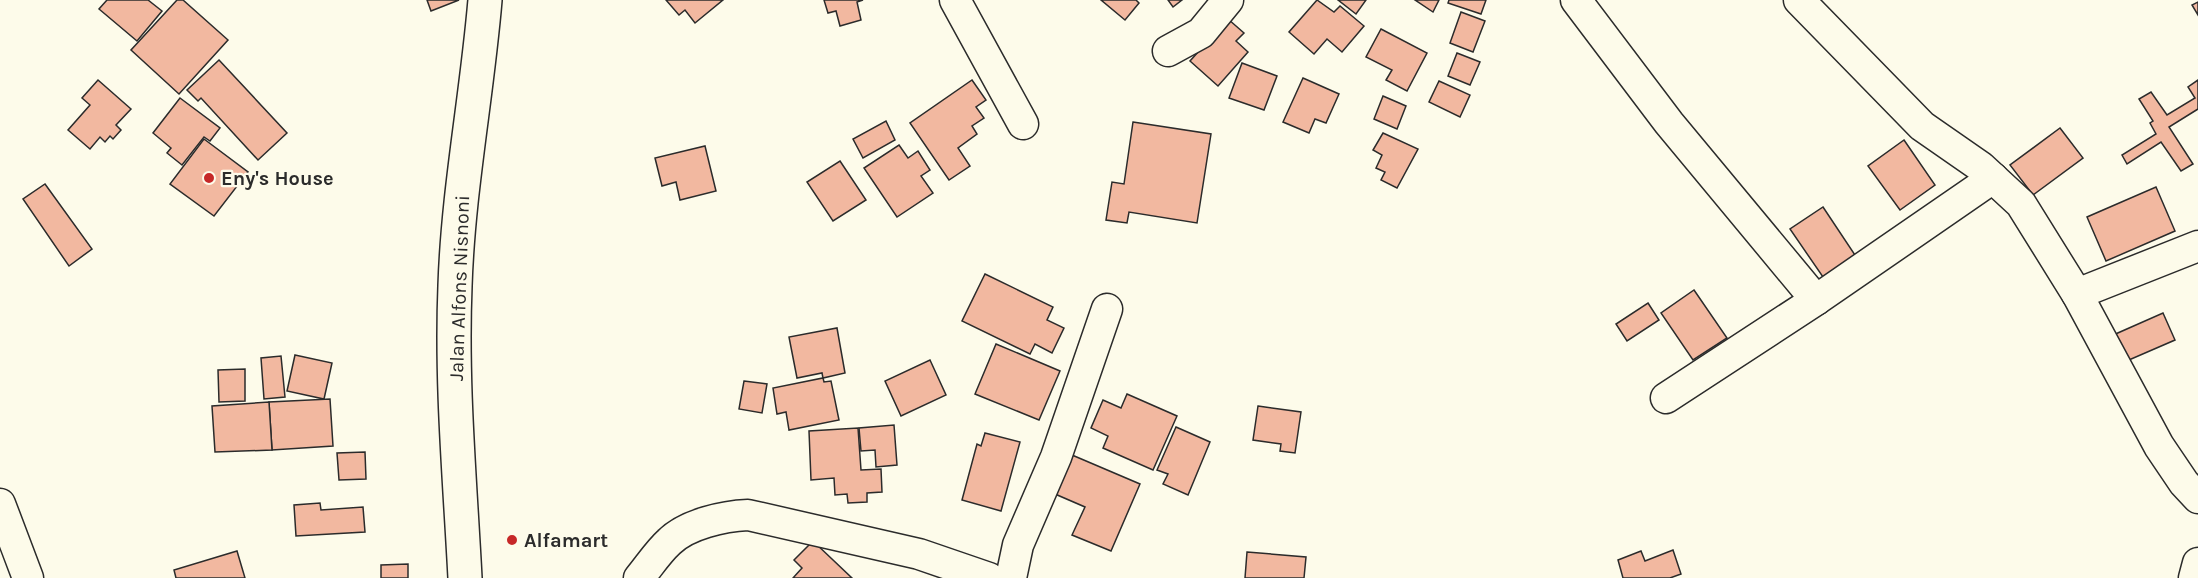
<svg xmlns="http://www.w3.org/2000/svg" width="2198" height="578" font-family="Karla,sans-serif">
<style>
.building{fill:#f2b8a0;stroke:#2b2b2b;stroke-width:1.5}
.lines{fill:none;stroke-linecap:round;stroke-linejoin:round}
.minor-casing{stroke:#2b2b2b;stroke-width:33}
.major-casing{stroke:#2b2b2b;stroke-width:36}
.minor{stroke:#fdfbea;stroke-width:30}
.major{stroke:#fdfbea;stroke-width:33}
.poi-dot{fill:#c62828;stroke:#fdfbea;stroke-width:2}
.labels{text-anchor:middle;stroke-width:4.5;stroke-linejoin:round;paint-order:stroke}
.poi-label{font-size:20px;font-weight:bold;fill:#2b2b2b;stroke:#fdfbea;text-anchor:start}
.street-label{font-size:20px;fill:#2b2b2b;stroke:#fdfbea}
</style>
<rect width="100%" height="100%" fill="#fdfbea"/>
<g class="building">
<polygon points="107,0 148,0 162,11 137,41 99,9"/>
<polygon points="177,0 183,0 228,40 179,94 131,50"/>
<polygon points="427,0 459,0 431,11"/>
<polygon points="666,0 723,0 695,23 685,10 679,15"/>
<polygon points="824,0 863,0 857,2 861,20 840,26 836,11 828,13"/>
<polygon points="1101,0 1136,0 1139,3 1125,20"/>
<polygon points="1168,0 1182,0 1173,7"/>
<polygon points="1317,0 1334,12 1340,6 1364,26 1342,52 1327,39 1314,54 1289,32"/>
<polygon points="1338,0 1366,0 1356,14"/>
<polygon points="1415,0 1439,0 1433,12"/>
<polygon points="1449,0 1486,0 1481,14 1448,3"/>
<polygon points="2198,2 2198,15 2192,5"/>
<polygon points="1461,12 1485,21 1473,52 1450,43"/>
<polygon points="1228,19 1244,33 1236,41 1248,52 1218,86 1190,61"/>
<polygon points="1381,29 1427,53 1407,91 1386,80 1392,70 1366,57"/>
<polygon points="1457,53 1480,62 1470,85 1448,76"/>
<polygon points="219,60 287,133 258,160 201,98 198,101 187,90"/>
<polygon points="1242,63 1277,76 1264,110 1229,98"/>
<polygon points="1303,78 1339,94 1326,123 1315,119 1309,133 1283,122"/>
<polygon points="98,80 131,109 116,125 121,130 113,139 110,136 105,142 100,137 90,149 68,130 90,105 82,98"/>
<polygon points="972,80 986,100 976,107 984,118 972,126 977,134 958,148 970,166 949,180 910,123"/>
<polygon points="2198,80 2198,109 2169,127 2193,164 2181,171 2161,142 2127,164 2122,155 2156,134 2150,123 2153,121 2139,99 2151,92 2167,115 2195,98 2188,87"/>
<polygon points="1439,81 1470,95 1460,117 1429,102"/>
<polygon points="1383,96 1406,106 1397,129 1374,119"/>
<polygon points="180,98 220,128 210,141 204,137 182,165 167,153 171,148 153,133"/>
<polygon points="886,121 895,140 863,158 853,139"/>
<polygon points="1133,122 1211,134 1197,223 1129,212 1127,223 1106,220 1112,182 1124,184"/>
<polygon points="2060,128 2083,158 2033,195 2010,165"/>
<polygon points="1383,133 1418,149 1397,188 1381,180 1385,172 1376,168 1382,155 1373,150"/>
<polygon points="204,139 248,172 214,216 170,184"/>
<polygon points="1904,140 1935,185 1900,210 1868,166"/>
<polygon points="899,145 908,158 918,151 930,170 921,176 933,193 897,217 864,168"/>
<polygon points="705,146 716,191 680,200 676,182 662,186 655,158"/>
<polygon points="840,161 866,200 833,221 807,182"/>
<polygon points="45,184 92,249 69,266 23,199"/>
<polygon points="2156,187 2175,231 2106,261 2087,217"/>
<polygon points="1823,207 1855,255 1823,277 1790,229"/>
<polygon points="985,274 1053,307 1047,320 1064,328 1052,353 1035,344 1030,354 962,321"/>
<polygon points="1694,290 1727,338 1693,360 1661,313"/>
<polygon points="1648,303 1659,320 1627,341 1616,324"/>
<polygon points="2163,313 2175,340 2122,363 2111,336"/>
<polygon points="837,328 845,373 823,378 822,373 797,378 789,337"/>
<polygon points="996,344 1060,371 1039,420 975,394"/>
<polygon points="295,355 332,363 324,399 287,391"/>
<polygon points="281,356 285,397 264,399 261,358"/>
<polygon points="930,360 946,395 901,416 885,381"/>
<polygon points="245,369 245,401 219,402 218,370"/>
<polygon points="823,378 824,382 831,381 839,420 789,430 786,412 777,414 773,388"/>
<polygon points="744,381 767,384 762,413 739,409"/>
<polygon points="1127,394 1177,416 1153,470 1103,448 1108,436 1091,428 1103,400 1121,408"/>
<polygon points="330,399 333,446 272,450 269,402"/>
<polygon points="269,402 272,450 215,452 212,406"/>
<polygon points="1258,406 1301,412 1295,453 1280,451 1281,444 1253,440"/>
<polygon points="894,425 897,465 876,467 875,450 861,451 859,428"/>
<polygon points="1176,427 1210,442 1188,495 1163,484 1168,474 1157,470"/>
<polygon points="858,428 861,470 881,469 882,492 867,493 867,502 848,503 847,494 835,495 834,478 811,480 809,431"/>
<polygon points="985,433 1020,442 1001,511 962,500 977,444 981,446"/>
<polygon points="365,452 366,479 339,480 337,453"/>
<polygon points="1072,455 1140,484 1111,551 1072,535 1085,507 1055,494"/>
<polygon points="320,503 321,510 363,507 365,532 296,536 294,505"/>
<polygon points="813,541 852,578 793,578 802,568 794,560"/>
<polygon points="1673,550 1681,574 1670,578 1623,578 1618,560 1641,551 1645,561"/>
<polygon points="237,551 245,578 176,578 174,570"/>
<polygon points="1247,552 1306,557 1304,578 1245,578"/>
<polygon points="408,564 408,578 381,578 381,565"/>
</g>
<g class="lines">
<g class="minor-casing">
<g id="minor">
<polyline points="955,0 1023,124"/>
<polyline points="1576,0 1669,123 1816,300 1993,178"/>
<polyline points="1799,0 1922,126 1981,167 2021,204 2077,294 2159,446 2184,483 2198,498"/>
<polyline points="1168,51 1201,33 1228,0"/>
<polyline points="2077,294 2198,246"/>
<polyline points="1666,398 1816,300"/>
<polyline points="0,504 28,578"/>
<path d="M639 578C649 566 658 552 669 542 687 524 724 516 748 515L919 554 989 578"/>
<polyline points="1011,578 1018,545 1056,457 1107,309"/>
<polyline points="2194,578 2198,563"/>
</g>
</g>
<g class="major-casing">
<path id="major" d="M465 578C460 481 451 384 455 286 458 190 477 96 485 0"/>
</g>
<use href="#minor" class="minor"/>
<use href="#major" class="major"/>
</g>
<g class="poi-dot">
<circle cx="209" cy="178" r="6"/>
<circle cx="512" cy="540" r="6"/>
</g>
<g class="labels">
<g class="poi-label">
<text x="221" y="185">Eny's House</text>
<text x="524" y="547">Alfamart</text>
</g>
<g class="street-label">
<text transform="translate(459 288) rotate(-88)" y="7">Jalan Alfons Nisnoni</text>
</g>
</g>
</svg>
